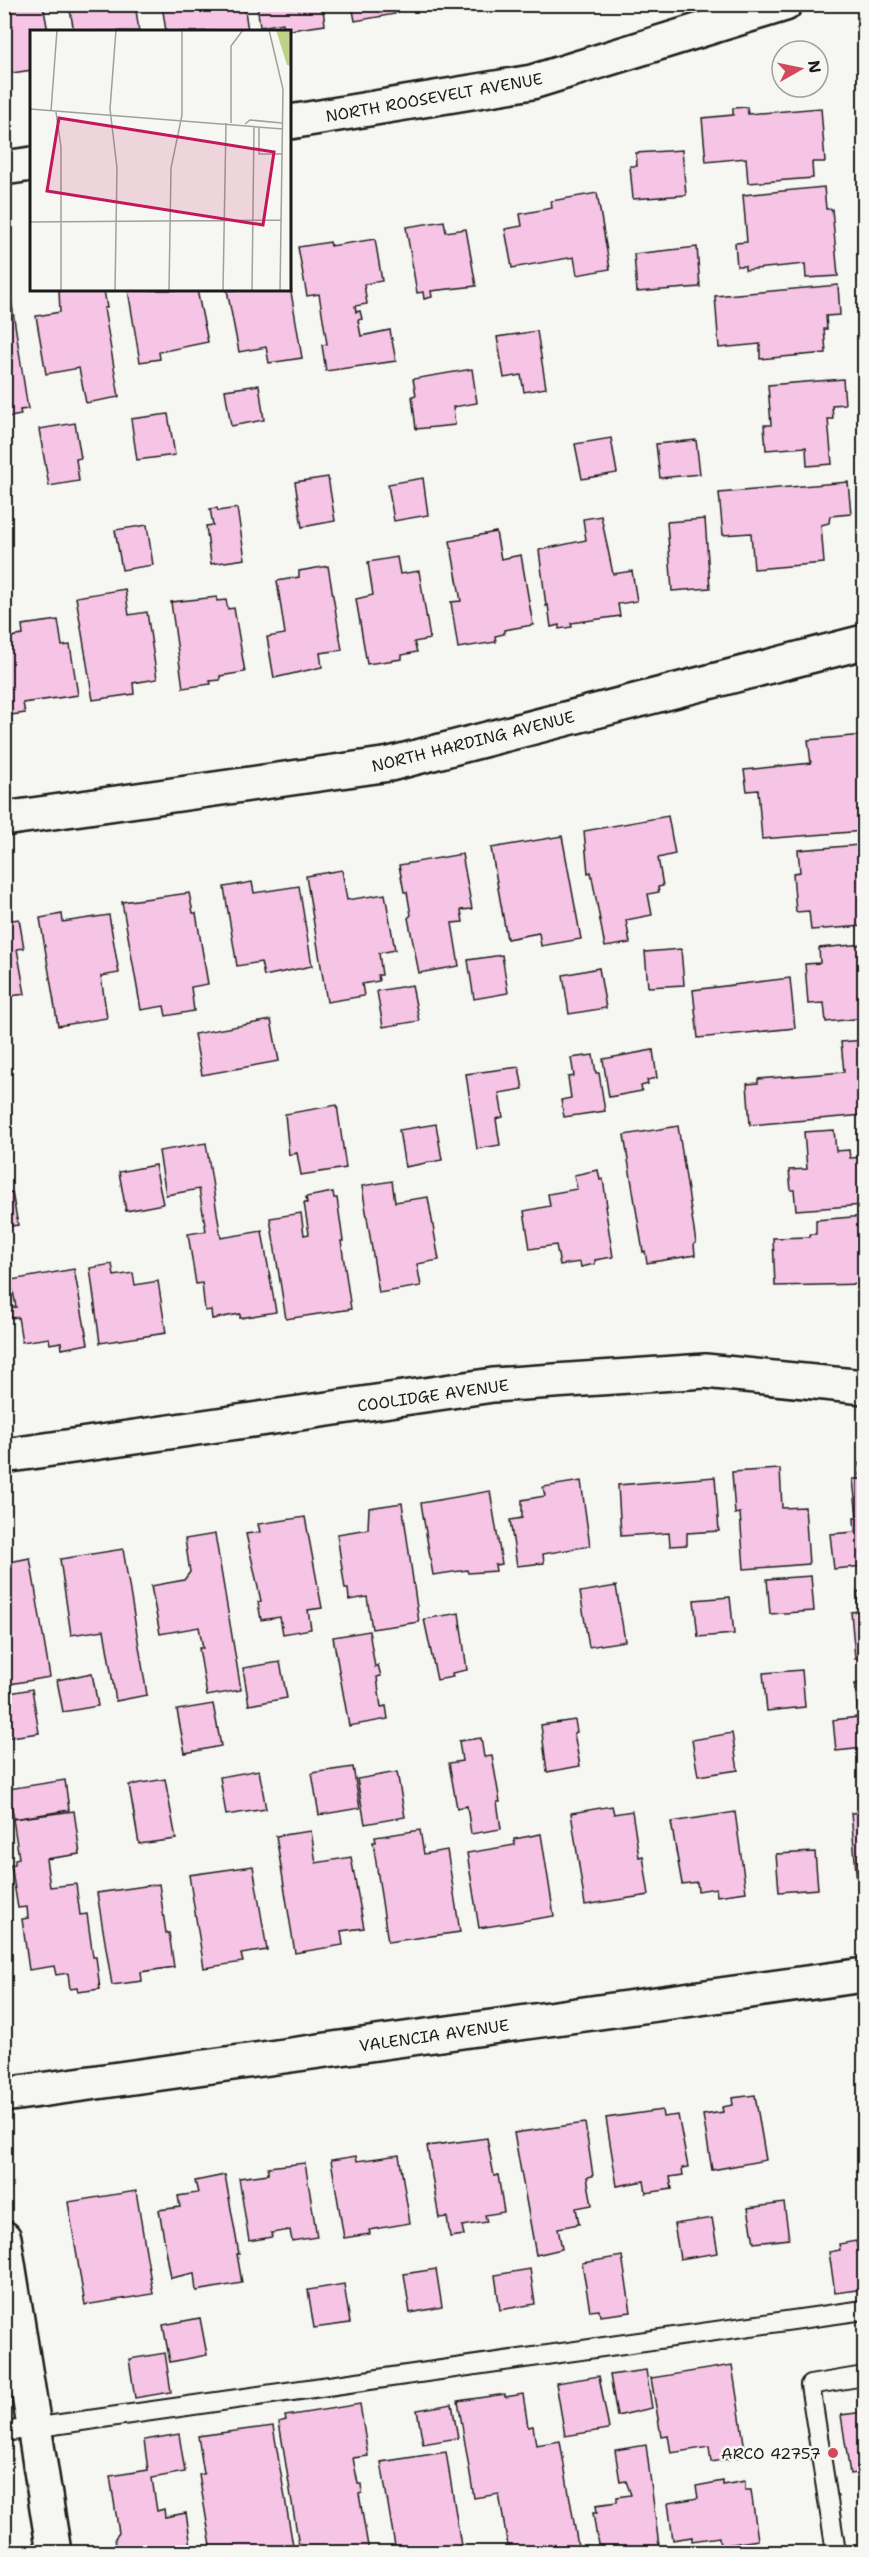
<svg xmlns="http://www.w3.org/2000/svg" width="869" height="2557" font-family="'Shantell Sans',sans-serif">
<style>
.building{fill:#f6c4e5;stroke:#1c1c1c;stroke-width:1.5}
.lines{fill:none;stroke-linecap:round;stroke-linejoin:round}
.lane-casing{stroke:#1c1c1c;stroke-width:22}
.street-casing{stroke:#1c1c1c;stroke-width:38}
.lane{stroke:#f6f6f2;stroke-width:18}
.street{stroke:#f6f6f2;stroke-width:33}
.poi-dot{fill:#d1495b;stroke:#f6f6f2;stroke-width:2}
.labels{text-anchor:middle;stroke-width:5;stroke-linejoin:round;paint-order:stroke}
.street-label{font-size:16px;fill:#1c1c1c;stroke:#f6f6f2}
.poi-label{font-size:16px;fill:#1c1c1c;stroke:#f6f6f2;text-anchor:end}
.inset-road{fill:none;stroke:#9f9f9c;stroke-width:1.5}
.view{fill:#c2185b;fill-opacity:0.15;stroke:#c2185b;stroke-width:3}
.inset-edge{fill:none;stroke:#1c1c1c;stroke-width:3}
</style>
<rect width="100%" height="100%" fill="#f6f6f2"/>
<filter id="ink" filterUnits="userSpaceOnUse"><feTurbulence type="fractalNoise" baseFrequency=".0167" numOctaves="2"/><feDisplacementMap in="SourceGraphic" scale="12" xChannelSelector="R" yChannelSelector="G"/><feConvolveMatrix kernelMatrix="1 2 1 2 8 2 1 2 1" color-interpolation-filters="sRGB"/></filter>
<g filter="url(#ink)">
<g class="building">
<polygon points="4,4 43,4 48,32 32,32 32,70 12,73 11,67 4,68"/>
<polygon points="69,4 135,4 139,31 74,32"/>
<polygon points="162,4 244,4 248,31 166,32"/>
<polygon points="257,4 332,4 332,7 323,9 325,25 284,31 283,23 260,27"/>
<polygon points="393,4 395,14 355,21 352,5"/>
<polygon points="747,107 748,114 821,108 825,162 812,162 813,178 748,183 746,158 706,162 702,118 733,115 733,108"/>
<polygon points="682,150 686,195 633,199 630,166 637,166 636,153"/>
<polygon points="824,187 826,209 832,209 838,276 806,278 805,264 745,270 745,266 737,266 735,243 747,242 743,195"/>
<polygon points="597,193 610,269 577,275 574,257 512,268 505,229 522,226 520,214 552,208 551,201"/>
<polygon points="444,221 446,232 466,229 476,286 431,291 432,297 424,299 423,292 417,293 406,227"/>
<polygon points="375,239 382,281 364,284 367,304 355,306 356,312 360,311 362,319 358,320 361,336 390,330 396,361 326,371 322,345 327,344 319,294 307,296 298,247 330,242 331,246"/>
<polygon points="697,247 700,287 637,292 634,254"/>
<polygon points="838,285 840,315 826,316 827,329 824,329 826,353 760,359 760,344 719,348 715,296"/>
<polygon points="290,286 302,358 269,363 266,347 239,352 227,290 290,290"/>
<polygon points="59,290 104,290 107,308 104,308 119,397 86,403 79,368 46,374 36,316 60,312"/>
<polygon points="128,290 197,290 208,342 159,352 160,359 140,362"/>
<polygon points="10,292 28,409 20,410 21,415 4,418 4,293"/>
<polygon points="537,331 546,388 524,392 521,375 504,378 497,337"/>
<polygon points="472,369 477,403 453,407 455,425 416,429 412,396 416,395 413,379"/>
<polygon points="843,379 845,404 832,405 833,419 828,419 832,464 807,466 806,447 766,450 764,425 771,425 768,385"/>
<polygon points="259,385 264,420 231,426 225,390"/>
<polygon points="168,414 175,455 137,460 131,419"/>
<polygon points="75,423 81,458 76,459 79,481 49,486 39,429"/>
<polygon points="611,438 617,473 582,479 575,444"/>
<polygon points="696,440 700,474 660,478 656,444"/>
<polygon points="328,477 335,521 302,527 295,482"/>
<polygon points="423,478 428,515 394,521 388,484"/>
<polygon points="848,482 851,514 830,516 829,523 821,525 824,563 754,569 751,533 723,535 719,493"/>
<polygon points="217,508 218,511 237,508 245,559 211,564 206,526 213,525 210,509"/>
<polygon points="601,516 613,574 632,571 637,601 618,604 620,616 571,623 572,627 559,629 559,625 551,627 548,605 546,606 539,550 586,540 583,519"/>
<polygon points="705,519 710,588 672,591 667,522"/>
<polygon points="147,525 153,565 122,570 115,530"/>
<polygon points="496,532 501,559 521,555 533,625 504,630 504,634 495,636 496,642 458,648 451,602 461,601 450,541"/>
<polygon points="397,557 400,574 419,571 430,639 414,642 417,652 402,655 402,659 367,664 356,599 373,595 368,562"/>
<polygon points="328,566 342,650 320,653 322,667 274,678 267,637 285,634 277,581 299,577 299,571"/>
<polygon points="125,589 129,615 147,612 157,679 133,683 134,694 93,700 76,597"/>
<polygon points="217,597 217,601 226,600 228,609 234,608 245,672 220,676 220,680 210,681 211,684 183,688 171,602"/>
<polygon points="58,620 62,646 70,645 78,695 23,703 25,713 4,716 4,638 23,635 22,625"/>
<polygon points="864,735 864,831 762,839 758,790 747,791 744,770 811,763 808,740"/>
<polygon points="668,816 675,854 658,858 663,886 658,887 659,892 648,894 652,915 626,920 630,943 605,947 591,872 588,873 584,831"/>
<polygon points="562,836 581,939 541,946 539,933 507,939 491,848"/>
<polygon points="859,845 860,851 864,850 864,926 811,930 809,911 796,912 793,873 800,872 798,850"/>
<polygon points="462,854 472,909 461,910 463,922 452,923 459,966 419,973 408,918 411,915 407,892 404,892 399,865"/>
<polygon points="342,870 347,900 385,894 395,950 379,953 382,975 378,975 379,981 362,984 364,996 327,1002 306,876"/>
<polygon points="252,882 254,893 299,886 312,966 264,976 261,962 237,966 224,887"/>
<polygon points="189,893 193,913 196,913 208,984 191,987 194,1011 166,1016 164,1006 141,1010 122,902"/>
<polygon points="62,914 63,922 109,915 119,973 101,976 107,1018 58,1026 40,918"/>
<polygon points="19,919 24,948 17,949 25,994 4,997 4,921"/>
<polygon points="864,944 864,1018 826,1022 824,1003 808,1004 805,964 820,963 819,948"/>
<polygon points="681,949 684,985 648,987 645,952"/>
<polygon points="502,955 508,993 474,999 468,960"/>
<polygon points="599,968 606,1008 569,1014 563,975"/>
<polygon points="790,978 795,1028 698,1038 693,990"/>
<polygon points="412,985 419,1021 383,1027 377,991"/>
<polygon points="271,1020 279,1061 202,1075 194,1034"/>
<polygon points="864,1040 864,1115 750,1125 747,1084 758,1083 758,1079 844,1072 841,1042"/>
<polygon points="653,1050 657,1078 647,1080 648,1084 641,1086 642,1091 609,1097 603,1059"/>
<polygon points="593,1055 596,1073 599,1073 605,1111 564,1117 561,1100 571,1098 568,1077 574,1076 571,1058"/>
<polygon points="519,1067 523,1089 499,1093 503,1117 496,1119 500,1145 477,1149 466,1074"/>
<polygon points="337,1105 346,1168 301,1175 297,1153 289,1155 285,1114"/>
<polygon points="436,1124 442,1160 405,1167 399,1130"/>
<polygon points="678,1126 696,1243 694,1244 695,1255 647,1263 645,1251 643,1252 624,1135"/>
<polygon points="834,1130 836,1151 849,1150 850,1158 864,1157 864,1205 796,1210 794,1190 791,1190 789,1170 807,1169 804,1132"/>
<polygon points="206,1143 221,1238 262,1231 276,1312 240,1318 240,1314 212,1319 211,1310 205,1311 202,1283 196,1284 188,1234 206,1231 199,1189 166,1195 159,1151"/>
<polygon points="155,1165 163,1204 126,1211 119,1172"/>
<polygon points="598,1170 600,1180 603,1179 607,1206 605,1206 613,1257 595,1260 595,1264 581,1267 580,1262 560,1265 556,1245 530,1249 524,1211 550,1206 548,1194 577,1189 574,1175"/>
<polygon points="392,1181 395,1202 428,1197 439,1260 417,1264 421,1286 379,1293 362,1186"/>
<polygon points="12,1192 18,1225 4,1227 4,1193"/>
<polygon points="333,1192 334,1198 337,1198 343,1241 341,1241 351,1309 286,1319 270,1218 301,1213 304,1235 309,1234 304,1203 307,1203 306,1197"/>
<polygon points="864,1216 864,1284 775,1286 773,1238 810,1237 810,1234 816,1234 816,1220"/>
<polygon points="112,1264 114,1276 133,1273 135,1285 158,1281 166,1333 100,1343 90,1268"/>
<polygon points="74,1269 88,1344 62,1349 61,1342 50,1344 49,1338 22,1342 18,1317 11,1318 9,1308 16,1307 11,1280"/>
<polygon points="859,1463 864,1463 864,1566 834,1569 830,1534 855,1532 854,1518 857,1518 853,1479 861,1479"/>
<polygon points="780,1469 782,1508 805,1507 809,1564 744,1569 740,1513 735,1514 732,1472"/>
<polygon points="715,1477 719,1531 687,1533 687,1545 670,1546 669,1533 621,1536 618,1485"/>
<polygon points="581,1481 590,1546 543,1554 544,1563 517,1566 510,1520 522,1518 522,1500 545,1496 543,1487"/>
<polygon points="490,1491 502,1564 495,1565 496,1571 468,1573 467,1570 433,1575 421,1503"/>
<polygon points="402,1503 419,1622 372,1629 367,1597 349,1600 348,1589 345,1589 337,1534 368,1529 369,1508"/>
<polygon points="305,1517 322,1608 308,1610 311,1629 283,1634 280,1617 261,1620 258,1602 261,1601 246,1534 260,1532 258,1524"/>
<polygon points="215,1534 241,1690 207,1696 199,1648 203,1648 199,1627 160,1634 151,1586 184,1580 190,1572 185,1539"/>
<polygon points="123,1549 147,1695 116,1701 104,1630 71,1635 60,1559"/>
<polygon points="30,1558 50,1677 4,1685 4,1563"/>
<polygon points="811,1576 814,1611 770,1614 767,1579"/>
<polygon points="616,1586 625,1641 589,1647 580,1592"/>
<polygon points="864,1591 864,1657 855,1658 851,1612 859,1611 857,1592"/>
<polygon points="730,1597 734,1634 698,1637 694,1600"/>
<polygon points="459,1613 467,1670 452,1673 453,1677 437,1680 424,1619"/>
<polygon points="369,1631 375,1667 378,1665 381,1676 377,1677 381,1707 386,1706 388,1719 349,1726 333,1637"/>
<polygon points="280,1662 287,1698 249,1705 243,1668"/>
<polygon points="802,1670 805,1707 767,1711 763,1673"/>
<polygon points="92,1673 98,1706 63,1712 57,1680"/>
<polygon points="864,1683 864,1748 836,1751 833,1720 858,1717 855,1684"/>
<polygon points="32,1689 39,1733 4,1738 4,1694"/>
<polygon points="213,1704 221,1746 185,1753 177,1710"/>
<polygon points="575,1720 577,1732 574,1733 580,1766 547,1772 541,1725"/>
<polygon points="732,1733 738,1770 698,1776 692,1740"/>
<polygon points="481,1738 484,1757 492,1756 500,1802 497,1802 501,1829 471,1834 467,1806 457,1808 449,1763 462,1761 459,1741"/>
<polygon points="353,1767 360,1808 319,1815 312,1773"/>
<polygon points="259,1770 266,1809 226,1815 220,1777"/>
<polygon points="397,1772 405,1817 365,1824 357,1779"/>
<polygon points="165,1779 176,1839 139,1844 129,1785"/>
<polygon points="65,1780 69,1810 14,1819 8,1789"/>
<polygon points="612,1806 614,1814 632,1811 639,1857 643,1856 649,1895 585,1905 571,1813"/>
<polygon points="74,1811 80,1854 46,1859 50,1887 76,1884 80,1915 87,1914 93,1957 96,1957 100,1989 78,1992 77,1988 70,1989 68,1973 56,1975 54,1966 29,1970 22,1919 28,1918 27,1907 18,1908 11,1865 15,1864 15,1859 19,1858 13,1819"/>
<polygon points="735,1812 746,1892 717,1896 716,1888 698,1891 697,1882 682,1884 671,1822"/>
<polygon points="864,1812 864,1882 857,1883 851,1813"/>
<polygon points="420,1830 424,1854 447,1850 460,1932 388,1942 373,1842 376,1842 375,1837"/>
<polygon points="311,1831 316,1863 351,1857 364,1928 341,1931 343,1945 295,1953 276,1836"/>
<polygon points="541,1834 554,1916 479,1928 467,1853 515,1845 514,1839"/>
<polygon points="815,1852 818,1889 779,1892 776,1854"/>
<polygon points="253,1866 267,1950 241,1954 243,1962 204,1968 189,1875"/>
<polygon points="159,1884 166,1933 169,1933 174,1967 141,1972 142,1981 112,1985 97,1893"/>
<polygon points="864,2051 864,2086 860,2052"/>
<polygon points="755,2095 766,2160 712,2170 703,2115 723,2112 722,2107 733,2105 732,2098"/>
<polygon points="662,2110 663,2117 678,2115 688,2167 682,2168 683,2175 670,2177 672,2189 646,2193 644,2181 617,2186 606,2118"/>
<polygon points="585,2123 593,2176 587,2177 592,2205 576,2208 579,2224 558,2228 562,2249 536,2255 514,2133"/>
<polygon points="487,2138 494,2176 498,2175 504,2212 485,2215 487,2222 462,2226 464,2235 450,2237 447,2217 439,2218 427,2146"/>
<polygon points="399,2155 410,2223 369,2230 370,2234 344,2238 331,2160 356,2156 357,2161"/>
<polygon points="305,2163 317,2237 292,2241 290,2230 271,2233 272,2237 249,2241 239,2178 268,2174 268,2167"/>
<polygon points="225,2175 239,2254 237,2254 242,2283 196,2291 194,2273 171,2278 159,2210 180,2207 178,2196 198,2193 195,2181"/>
<polygon points="136,2191 153,2294 85,2305 68,2202"/>
<polygon points="784,2203 789,2239 754,2243 748,2208"/>
<polygon points="712,2218 718,2253 680,2259 674,2224"/>
<polygon points="856,2241 858,2249 864,2248 864,2289 835,2293 829,2252 840,2250 839,2244"/>
<polygon points="622,2256 631,2312 600,2316 599,2310 590,2311 582,2263"/>
<polygon points="436,2269 442,2307 410,2313 404,2274"/>
<polygon points="530,2269 535,2304 500,2310 495,2275"/>
<polygon points="344,2284 350,2323 314,2328 308,2290"/>
<polygon points="200,2318 207,2355 170,2362 163,2325"/>
<polygon points="165,2353 171,2392 135,2398 129,2359"/>
<polygon points="732,2365 746,2456 711,2462 709,2447 671,2453 668,2435 661,2436 651,2378"/>
<polygon points="646,2370 652,2408 617,2416 610,2375"/>
<polygon points="599,2376 609,2429 565,2436 556,2383"/>
<polygon points="505,2394 505,2397 523,2394 528,2427 533,2426 536,2445 560,2441 579,2552 509,2552 499,2494 474,2498 458,2401"/>
<polygon points="360,2404 368,2456 353,2458 358,2484 361,2484 362,2493 359,2494 369,2552 300,2552 279,2422 286,2420 285,2416"/>
<polygon points="452,2404 458,2438 423,2444 417,2410"/>
<polygon points="864,2412 864,2472 850,2474 841,2415"/>
<polygon points="273,2426 294,2552 212,2552 199,2475 204,2474 198,2436"/>
<polygon points="179,2434 185,2472 152,2478 157,2511 164,2509 165,2517 186,2513 191,2546 194,2545 195,2552 120,2552 117,2551 115,2538 119,2533 110,2476 148,2470 144,2440"/>
<polygon points="646,2445 659,2546 637,2550 637,2552 597,2552 599,2551 593,2513 597,2513 596,2505 617,2502 617,2497 631,2495 626,2481 620,2482 615,2450"/>
<polygon points="446,2452 461,2546 455,2547 456,2552 396,2552 381,2462"/>
<polygon points="723,2481 723,2485 745,2481 745,2490 751,2490 758,2540 720,2546 719,2537 692,2541 692,2537 673,2540 668,2503 698,2498 696,2486"/>
</g>
<g class="lines">
<g class="lane-casing">
<g id="lane">
<polyline points="4,2432 864,2310"/>
<polyline points="836,2552 810,2385 864,2376"/>
</g>
</g>
<g class="street-casing">
<g id="street">
<polyline points="290,122 532,82 785,4"/>
<polyline points="4,168 32,164"/>
<polyline points="4,819 390,764 864,642"/>
<polyline points="4,1456 493,1385 705,1371 864,1387"/>
<polyline points="4,2095 864,1975"/>
<polyline points="4,2238 54,2552"/>
</g>
</g>
<use href="#lane" class="lane"/>
<use href="#street" class="street"/>
</g>
</g>
<circle class="poi-dot" cx="833" cy="2453" r="6"/>
<g class="labels">
<g class="street-label">
<text transform="translate(434 97) rotate(-10)" y="6">NORTH ROOSEVELT AVENUE</text>
<text transform="translate(473 741) rotate(-14)" y="6">NORTH HARDING AVENUE</text>
<text transform="translate(433 1395) rotate(-8)" y="6">COOLIDGE AVENUE</text>
<text transform="translate(434 2035) rotate(-8)" y="6">VALENCIA AVENUE</text>
</g>
<g class="poi-label">
<text x="821" y="2459">ARCO 42757</text>
</g>
</g>
<g transform="translate(30 30)">
<rect width="261" height="261" fill="#f6f6f2"/>
<path d="M246 0H261V36L257 35Z" fill="#bed287"/>
<path class="inset-road" d="M239 0 253 59 250 261M0 79 253 99M21 81 27 0M26 82 31 117V261M201 93V16L213 0M215 94 220 90 252 93M229 97V124H252M0 192 251 190M85 261 87 138 80 79 86 0M139 261 141 138 152 85V0M193 261 196 93M222 261 224 96"/>
<path class="view" d="M29 88 244 122 233 195 17 161Z"/>
<rect width="261" height="261" class="inset-edge"/>
</g>
<rect width="869" height="2557" fill="none" stroke="#f6f6f2" stroke-width="24"/>
<rect x="12" y="12" width="845" height="2533" fill="none" stroke="#1c1c1c" stroke-width="2" filter="url(#ink)"/>
<g transform="translate(800 69) rotate(81)"><circle r="28" fill="#f6f6f2" stroke="#9f9f9c" stroke-width="1.5"/>
<path d="M0-4.5L10 22L0 15L-10 22Z" fill="#d1495b"/>
<text y="-9" font-size="16" font-weight="bold" text-anchor="middle" fill="#1c1c1c">N</text>
</g>
</svg>
